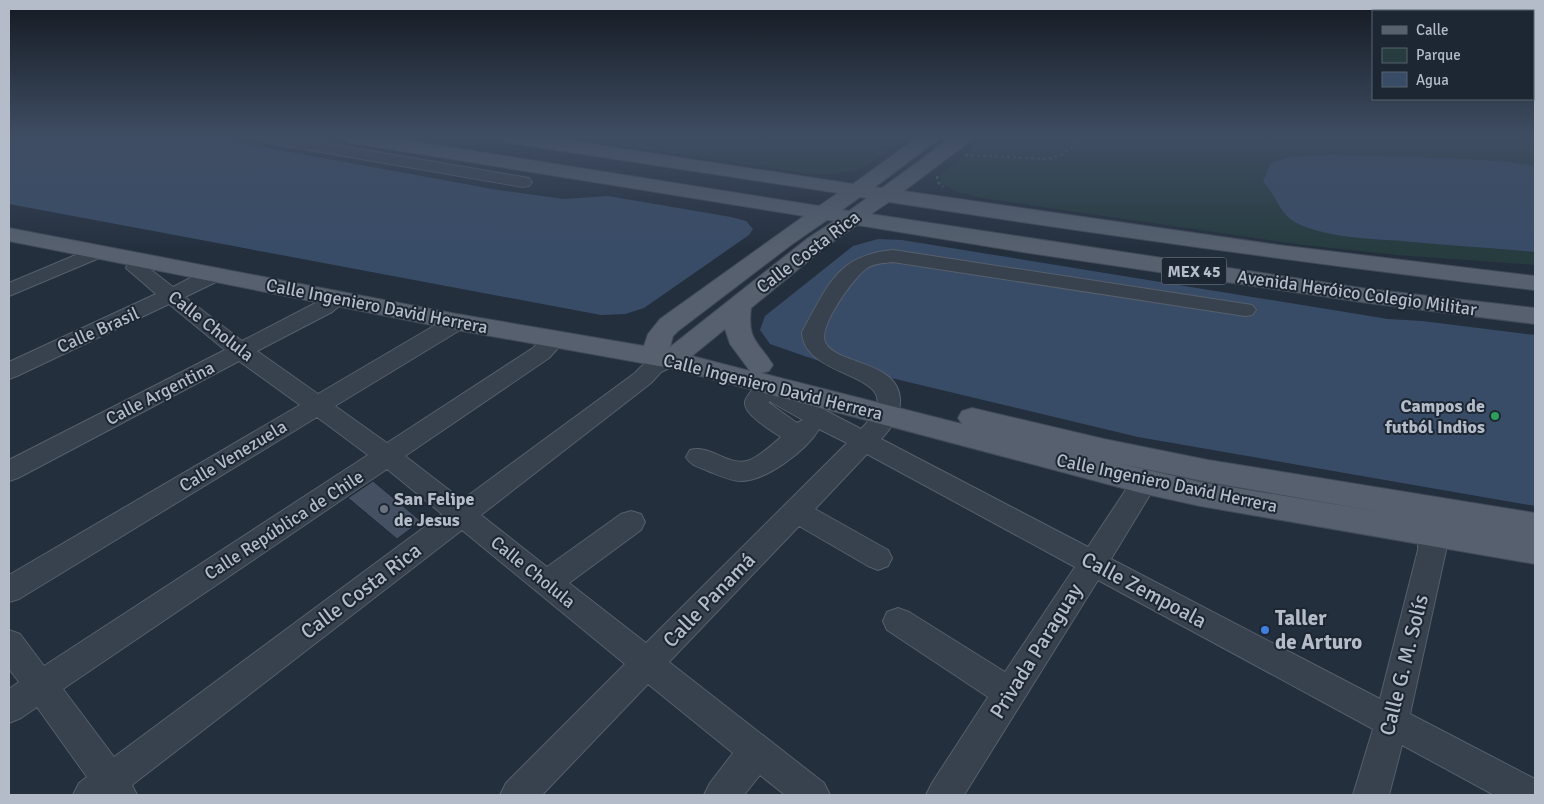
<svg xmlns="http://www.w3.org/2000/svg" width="1544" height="804" font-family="Signika,sans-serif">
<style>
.green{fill:#263c3f}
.water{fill:#394c67}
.building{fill:#455162;stroke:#1f2835}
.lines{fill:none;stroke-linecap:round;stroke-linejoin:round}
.minor-casing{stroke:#565f6c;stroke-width:2}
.major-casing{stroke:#414a57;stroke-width:2}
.path{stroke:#44595c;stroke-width:2.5;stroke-dasharray:3 3;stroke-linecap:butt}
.minor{fill:#38414e;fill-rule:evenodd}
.major{fill:#56606e;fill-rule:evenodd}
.leisure-dot{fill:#2e9e5b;stroke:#1d2633;stroke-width:2}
.worship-dot{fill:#6b7280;stroke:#1d2633;stroke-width:2}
.shop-dot{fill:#3f7fe0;stroke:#1d2633;stroke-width:2}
.labels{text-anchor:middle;stroke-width:4;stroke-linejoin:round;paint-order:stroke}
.shield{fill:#1d2633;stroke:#878f9c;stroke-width:1}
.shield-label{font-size:16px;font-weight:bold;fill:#b4bcc9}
.street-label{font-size:18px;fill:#b4bcc9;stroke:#1d2633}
.poi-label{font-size:18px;font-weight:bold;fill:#b4bcc9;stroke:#1d2633;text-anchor:end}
.near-street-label{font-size:21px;fill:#b4bcc9;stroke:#1d2633}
.near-poi-label{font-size:21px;font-weight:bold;fill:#b4bcc9;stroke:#1d2633;text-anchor:start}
</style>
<rect width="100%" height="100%" fill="#242f3e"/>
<g class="green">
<polygon points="581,137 907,137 866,166 852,171 833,174 810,174 596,142"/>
<polygon points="987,137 1535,137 1535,265 1397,255 1303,245 982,198 957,192 940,182 941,175"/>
</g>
<g class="water">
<polygon points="9,137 207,137 498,190 564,199 608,196 731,217 746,221 753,229 749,235 644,308 625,314 601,315 9,204"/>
<path d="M1331 155 1466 159 1508 162 1535 166V252C1491 248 1446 245 1402 241 1371 239 1319 237 1293 221 1279 212 1275 193 1263 182L1271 163 1291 157Z"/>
<polygon points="878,239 902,240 1388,319 1422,321 1535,335 1535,506 1138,437 816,360 770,344 760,330 765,316 853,246"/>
</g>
<polygon class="building" points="373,481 421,521 397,539 348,498"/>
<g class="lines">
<g class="minor-casing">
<g id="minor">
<polygon points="255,137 289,137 523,177 529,178 532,182 529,186 523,187 263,142 257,140"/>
<path d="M547 137C560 136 579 135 587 147L585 150H573L549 140Z"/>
<polygon points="97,246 104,248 107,252 104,256 9,296 9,283"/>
<path d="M893 250 1252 305 1256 310 1252 315 1245 316 893 262C884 263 875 263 867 268 854 277 818 326 825 342 835 365 898 360 900 399 901 414 891 429 881 439L1088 547 1125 491 1132 474 1141 471 1150 474 1154 481 1151 493 1111 559 1380 699 1418 550V534L1422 526 1432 523 1442 526 1446 534V550L1410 714 1535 779V795H1494L1402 745 1389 795H1353L1373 729 1098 580 964 795H926L932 783 988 697 887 630 883 621 887 612 898 608 909 612 1005 672 1075 567 867 454 815 509 888 550 892 558 888 566 878 570 868 566 799 526 669 662 824 783 830 795H785L760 775 744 795H704L710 783 733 753 648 684 542 795H500L506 783 625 664 462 530 132 785 137 795H73L79 783 87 777 37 707 21 718 9 723V689L19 682 9 669V630L20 634 44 666 368 455 317 417 19 599 9 602V575L300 405 239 361 18 478 9 481V460L225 350 169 304 17 376 9 379V362L156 294 126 268 131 257 138 255 145 257 148 261 146 266 173 287C187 280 204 268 220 272L223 276 220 280 185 297 242 341 329 296 336 294 343 296 346 300 332 312 257 351 318 394 449 317 457 315 465 317 468 322 465 327 335 406 387 443 533 348C543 338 549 329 564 333L567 338 549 358 405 456 462 500 635 373C646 361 661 349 678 354L681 359 678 364 661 372 651 383 481 515 547 567 621 514 631 511 641 514 645 522 641 530 569 583 646 643 847 443 819 429C807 450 766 481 741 481 730 481 718 475 708 471 699 467 691 466 686 457L690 450C711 444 729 468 750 460 761 455 772 445 781 437 772 431 743 414 745 402 746 396 751 393 753 388 754 383 753 381 756 376L764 374 772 376 776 385 861 429C920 370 804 384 802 332 827 288 836 255 893 250ZM769 401 803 420 797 423 769 403ZM387 469 442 514 114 757 63 689Z"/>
</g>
</g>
<g class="major-casing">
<path id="major" d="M343 137H385L819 206 838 193 510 143 503 141 501 137H545L853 184 918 137H938L936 141 875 187 882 188 952 137H972L970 141 904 191 1278 245 1535 276V290C1319 265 1104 235 889 202L871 214 1368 289 1535 308V324L1368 303 1029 253 857 225 824 248 751 308C747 341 758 341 773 365L769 371 761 373 962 424 958 418 962 411 972 408 1104 439 1208 460 1535 513V564L1200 506 1141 493 670 368 457 330 9 241V228L457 314 644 346 648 334 660 319 804 216 352 143 345 141ZM860 197 867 198 849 211 842 210ZM827 220 834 221 808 238 670 347 673 336 678 331 791 245ZM725 329 730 344 750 371 692 356ZM1117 463 1208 482 1381 512 1200 482Z"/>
</g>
<g class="path">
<polyline points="965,155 1047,159 1064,154 1082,137"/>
<polyline points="937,176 938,182 943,187"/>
</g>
<use href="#minor" class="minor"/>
<use href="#major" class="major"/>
</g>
<linearGradient id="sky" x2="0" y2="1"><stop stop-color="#141a22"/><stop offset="0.55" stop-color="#3f4d63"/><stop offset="1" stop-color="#3f4d63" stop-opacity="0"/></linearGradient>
<rect width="1544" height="249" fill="url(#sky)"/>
<circle class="leisure-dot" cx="1495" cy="416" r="5"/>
<circle class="worship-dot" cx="384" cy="509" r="5"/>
<circle class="shop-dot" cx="1265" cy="630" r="5"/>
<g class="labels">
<rect class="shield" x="1161.5" y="257.5" width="65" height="27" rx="4"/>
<g class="shield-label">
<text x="1194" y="277">MEX 45</text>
</g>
<g class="street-label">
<text transform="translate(808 252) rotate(-37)" y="6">Calle Costa Rica</text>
<text transform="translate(1357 293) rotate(8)" y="6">Avenida Heróico Colegio Militar</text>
<text transform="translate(377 306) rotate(11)" y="6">Calle Ingeniero David Herrera</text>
<text transform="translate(211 326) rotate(38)" y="6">Calle Cholula</text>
<text transform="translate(98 330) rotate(-24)" y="6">Calle Brasil</text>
<text transform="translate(773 387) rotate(14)" y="6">Calle Ingeniero David Herrera</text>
<text transform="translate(160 393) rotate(-27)" y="6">Calle Argentina</text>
<text transform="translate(233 456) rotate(-31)" y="6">Calle Venezuela</text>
<text transform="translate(1167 483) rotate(12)" y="6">Calle Ingeniero David Herrera</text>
<text transform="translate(284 525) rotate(-33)" y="6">Calle República de Chile</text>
<text transform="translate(533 572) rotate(39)" y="6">Calle Cholula</text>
</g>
<g class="poi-label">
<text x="1485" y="412">Campos de<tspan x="1485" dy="21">futból Indios</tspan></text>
<text x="394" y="505" text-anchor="start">San Felipe<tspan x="394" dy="21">de Jesus</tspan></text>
</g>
<g class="near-street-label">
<text transform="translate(1144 590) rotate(28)" y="7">Calle Zempoala</text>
<text transform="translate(361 591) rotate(-37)" y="7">Calle Costa Rica</text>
<text transform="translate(709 600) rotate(-46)" y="7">Calle Panamá</text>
<text transform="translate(1036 651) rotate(-58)" y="7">Privada Paraguay</text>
<text transform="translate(1404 665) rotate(-76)" y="7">Calle G. M. Solís</text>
</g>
<g class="near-poi-label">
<text x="1275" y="625">Taller<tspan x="1275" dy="24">de Arturo</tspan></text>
</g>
</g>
<rect width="1544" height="804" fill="none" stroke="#b4bcc9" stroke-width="20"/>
<rect x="1372" y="10" width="162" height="90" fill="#1d2633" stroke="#59626f"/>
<rect x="1382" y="26" width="25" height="8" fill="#56606e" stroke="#59626f"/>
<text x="1416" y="35" font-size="15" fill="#b4bcc9">Calle</text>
<rect x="1382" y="48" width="25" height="15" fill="#263c3f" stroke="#59626f"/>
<text x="1416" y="60" font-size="15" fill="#b4bcc9">Parque</text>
<rect x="1382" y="72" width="25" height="15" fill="#394c67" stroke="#59626f"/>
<text x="1416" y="85" font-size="15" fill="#b4bcc9">Agua</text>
</svg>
